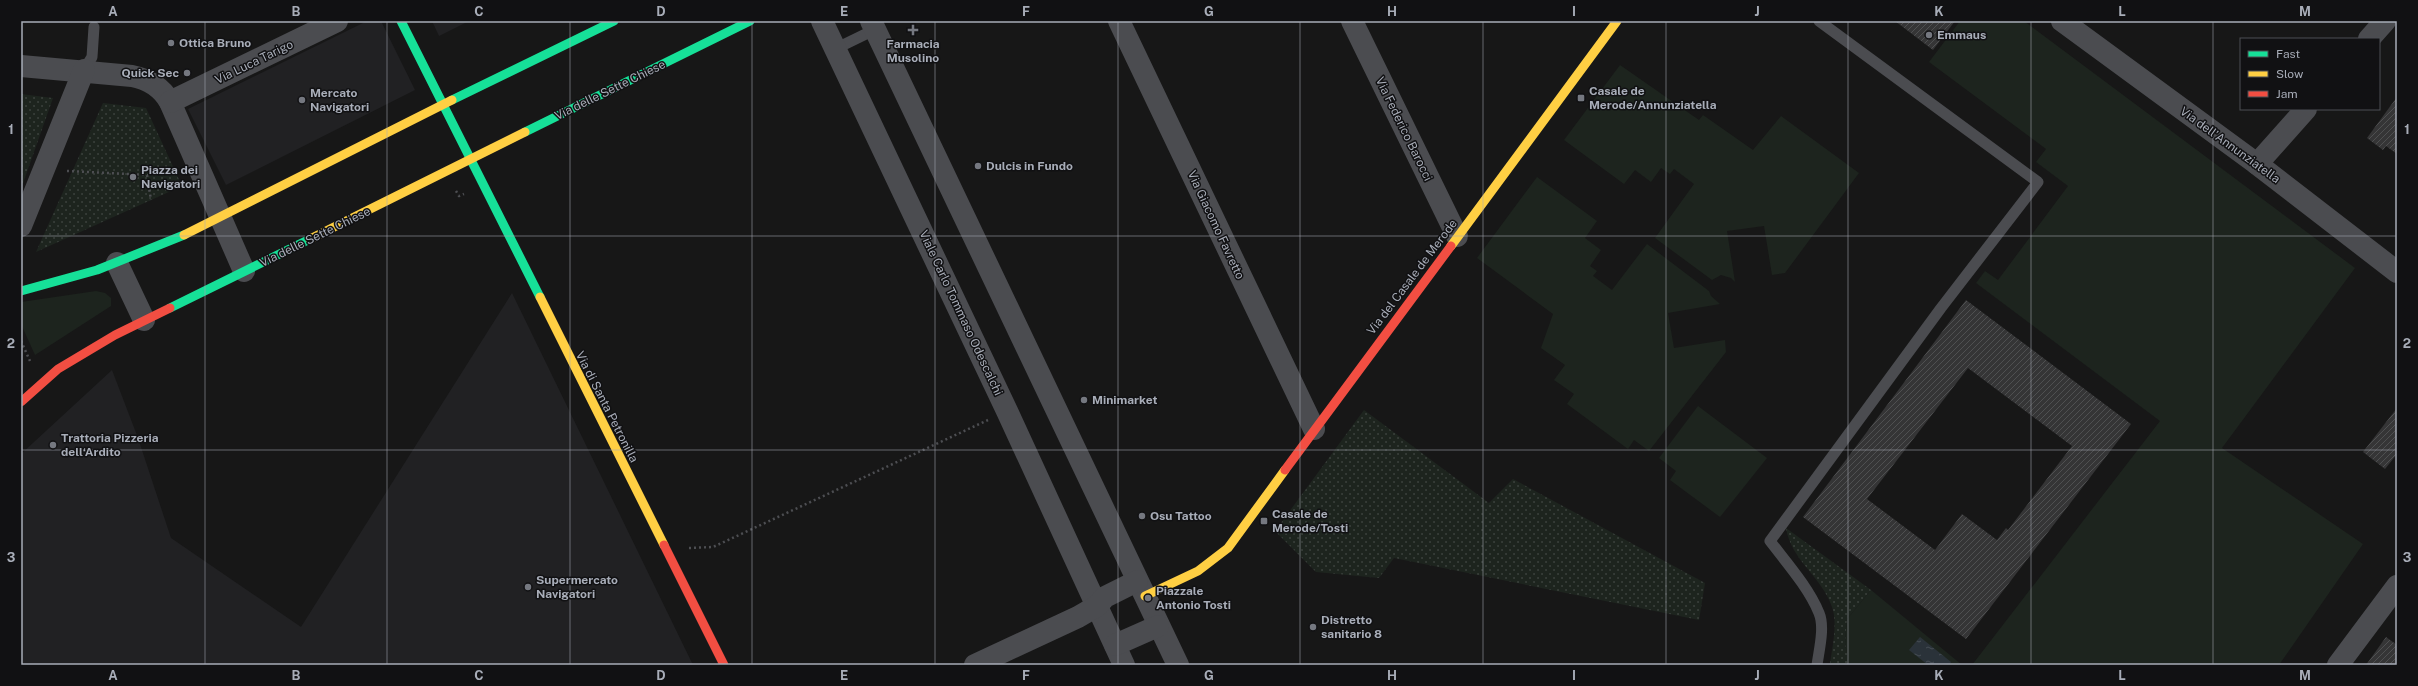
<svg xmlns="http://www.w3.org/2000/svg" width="2418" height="686" font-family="'Public Sans',sans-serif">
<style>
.built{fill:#212123}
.grass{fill:#1d241e}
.park{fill:url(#park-dots)}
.water{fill:url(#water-ripples)}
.building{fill:url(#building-hatch);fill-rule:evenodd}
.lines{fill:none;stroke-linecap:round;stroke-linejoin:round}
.path{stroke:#4d4e52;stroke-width:2.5;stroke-dasharray:2 3;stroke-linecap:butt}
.lane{stroke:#4b4c50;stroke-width:11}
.street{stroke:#4b4c50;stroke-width:22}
.fast{stroke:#16e098;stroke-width:9}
.slow{stroke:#ffcf43;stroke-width:9}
.jam{stroke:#f24e42;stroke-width:9}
.grid{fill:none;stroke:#a8adb8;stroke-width:1;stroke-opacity:0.55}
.poi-dot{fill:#757880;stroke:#111113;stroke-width:1.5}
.labels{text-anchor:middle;stroke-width:3;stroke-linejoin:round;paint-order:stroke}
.poi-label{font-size:12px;font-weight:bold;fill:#a8adb8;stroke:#111113;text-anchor:start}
.street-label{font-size:12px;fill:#a8adb8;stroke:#111113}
.neatline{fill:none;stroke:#a8adb8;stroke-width:1.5}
.grid-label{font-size:13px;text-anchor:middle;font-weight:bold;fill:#a8adb8}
</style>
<defs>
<pattern id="park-dots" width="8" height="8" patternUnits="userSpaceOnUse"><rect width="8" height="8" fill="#1d241e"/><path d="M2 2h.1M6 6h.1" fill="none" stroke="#3b413d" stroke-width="1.8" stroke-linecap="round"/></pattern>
<pattern id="water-ripples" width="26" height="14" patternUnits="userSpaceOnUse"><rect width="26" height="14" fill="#2a3239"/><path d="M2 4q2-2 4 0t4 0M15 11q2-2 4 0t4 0" fill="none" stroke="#464d54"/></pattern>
<pattern id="building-hatch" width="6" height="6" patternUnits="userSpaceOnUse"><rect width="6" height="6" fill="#353536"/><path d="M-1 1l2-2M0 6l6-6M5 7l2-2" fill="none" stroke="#4f5051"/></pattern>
</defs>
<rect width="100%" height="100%" fill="#171717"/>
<g class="built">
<polygon points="367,21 381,21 415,90 226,185 188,109"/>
<polygon points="432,21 469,21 439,36"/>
<polygon points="512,293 693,665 21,665 21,454 112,370 138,438 171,538 301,627"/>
</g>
<g class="grass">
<polygon points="1960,21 2024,21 2355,268 2222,448 2363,544 2279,665 1972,665 2160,421 1976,283 1985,271 1998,280 2068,186 2036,162 2046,149 1929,62"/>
<polygon points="1620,65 1699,120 1703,115 1753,150 1781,116 1859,173 1785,273 1772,275 1764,226 1727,231 1735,282 1731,278 1721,275 1712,280 1655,238 1694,184 1674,169 1670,174 1661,168 1651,182 1635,170 1624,184 1564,140"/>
<polygon points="1537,177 1597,221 1585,238 1601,250 1590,266 1597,271 1593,276 1612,290 1647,244 1709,291 1711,296 1720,304 1668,313 1674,348 1725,340 1726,352 1649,451 1634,440 1628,449 1567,404 1574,394 1554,380 1565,365 1541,348 1553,314 1477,258"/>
<polygon points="96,291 105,293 111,298 111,306 35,355 21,324 21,302"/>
<polygon points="1698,406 1767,458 1720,517 1670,480 1676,471 1659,458"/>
<polygon points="1871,590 1962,665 1849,665 1845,643 1847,619"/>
</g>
<g class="park">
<polygon points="21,94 53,98 21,189"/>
<polygon points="103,103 146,108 182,186 36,252"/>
<polygon points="1364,410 1489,503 1513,479 1705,583 1699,620 1394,558 1379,578 1316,572 1275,531"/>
<path d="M1786 528 1871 590 1847 619 1845 643 1849 665H1830C1832 648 1838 624 1832 607 1822 577 1791 560 1786 528Z"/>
</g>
<polygon class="water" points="1920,637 1951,662 1949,665 1928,665 1909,650"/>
<g class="building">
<polygon points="1895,21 1955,21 1933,50"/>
<polygon points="2397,97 2397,154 2386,146 2383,150 2367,138"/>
<path d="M1966 300 2131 424 1966 639 1803 517ZM1968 368 2072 446 2008 530 2006 528 1997 540 1962 514 1935 550 1867 499Z"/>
<polygon points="2397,408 2397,454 2385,469 2363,452"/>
<polygon points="2386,637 2397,645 2397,665 2366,665"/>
</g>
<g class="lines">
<g class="path">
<polyline points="67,171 147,175 151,200"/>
<polyline points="456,191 459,196 464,194"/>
<polyline points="21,341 30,361"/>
<polyline points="689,548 713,547 988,420"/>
</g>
<g class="lane">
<polyline points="835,49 876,29"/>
<polyline points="84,70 92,57 94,27"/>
<path d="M1817 665C1819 650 1825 627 1819 613 1809 588 1786 562 1770 541L1941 308 2038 182 1819 21"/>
</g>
<g class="street">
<polyline points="822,21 1007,411 1124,665"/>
<polyline points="871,21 1178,665"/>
<polyline points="1119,21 1314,429"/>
<polyline points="1352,21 1457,236"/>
<polyline points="2062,21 2257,164 2397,272"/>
<polyline points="2369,39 2385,21"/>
<path d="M21 66 132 76C148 79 162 88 170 102L244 271"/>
<polyline points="170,102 337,21"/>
<polyline points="2257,164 2306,109"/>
<polyline points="21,226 84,70"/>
<polyline points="117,263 144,320"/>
<polyline points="1115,645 1158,626"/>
<polyline points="975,665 1078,617 1097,606 1105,597 1137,581"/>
<polyline points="2338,665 2397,586"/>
</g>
<g class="fast">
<polyline points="401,21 540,297"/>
<polyline points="452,100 614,21"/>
<polyline points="525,132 750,21"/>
<polyline points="21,291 97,270 184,235"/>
<polyline points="170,308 310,239"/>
</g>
<g class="slow">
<polyline points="184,235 452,100"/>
<polyline points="310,239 525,132"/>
<polyline points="1451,246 1617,21"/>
<polyline points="540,297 664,545"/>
<polyline points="1145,596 1198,571 1228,548 1285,470"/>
</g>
<g class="jam">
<polyline points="21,402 58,369 115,335 170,308"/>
<polyline points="1285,470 1451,246"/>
<polyline points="664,545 724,665"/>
</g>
</g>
<path class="grid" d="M205 21V665M387 21V665M570 21V665M752 21V665M935 21V665M1118 21V665M1300 21V665M1483 21V665M1666 21V665M1848 21V665M2031 21V665M2213 21V665M21 236H2397M21 450H2397"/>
<g class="poi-dot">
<path d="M911 24h4v4h4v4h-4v4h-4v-4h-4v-4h4z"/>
<circle cx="1929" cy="35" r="4"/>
<circle cx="171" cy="43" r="4"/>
<circle cx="187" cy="73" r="4"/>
<rect x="1577" y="94" width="8" height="8" rx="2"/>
<circle cx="302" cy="100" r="4"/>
<circle cx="978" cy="166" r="4"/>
<circle cx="133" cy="177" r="4"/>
<circle cx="1084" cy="400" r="4"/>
<circle cx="53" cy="445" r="4"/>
<circle cx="1142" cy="516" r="4"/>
<rect x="1260" y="517" width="8" height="8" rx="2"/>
<circle cx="528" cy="587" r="4"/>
<circle cx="1148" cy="598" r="4"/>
<circle cx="1313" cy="627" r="4"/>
</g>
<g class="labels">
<g class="poi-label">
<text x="1937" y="39">Emmaus</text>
<text x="179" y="47">Ottica Bruno</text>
<text x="913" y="48" text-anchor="middle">Farmacia<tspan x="913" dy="14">Musolino</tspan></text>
<text x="179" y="77" text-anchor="end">Quick Sec</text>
<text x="1589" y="95">Casale de<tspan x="1589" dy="14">Merode/Annunziatella</tspan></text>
<text x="310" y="97">Mercato<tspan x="310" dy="14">Navigatori</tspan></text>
<text x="986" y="170">Dulcis in Fundo</text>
<text x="141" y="174">Piazza dei<tspan x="141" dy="14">Navigatori</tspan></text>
<text x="1092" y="404">Minimarket</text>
<text x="61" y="442">Trattoria Pizzeria<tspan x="61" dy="14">dell‘Ardito</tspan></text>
<text x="1272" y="518">Casale de<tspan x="1272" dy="14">Merode/Tosti</tspan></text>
<text x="1150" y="520">Osu Tattoo</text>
<text x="536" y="584">Supermercato<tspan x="536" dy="14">Navigatori</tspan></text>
<text x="1156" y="595">Piazzale<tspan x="1156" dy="14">Antonio Tosti</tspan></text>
<text x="1321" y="624">Distretto<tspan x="1321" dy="14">sanitario 8</tspan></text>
</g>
<g class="street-label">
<text transform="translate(254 62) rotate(-26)" y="4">Via Luca Tarigo</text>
<text transform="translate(610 90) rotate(-26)" y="4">Via delle Sette Chiese</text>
<text transform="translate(1404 129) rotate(64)" y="4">Via Federico Barocci</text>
<text transform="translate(2230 145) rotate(36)" y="4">Via dell'Annunziatella</text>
<text transform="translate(1216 225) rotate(65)" y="4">Via Giacomo Favretto</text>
<text transform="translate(315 237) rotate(-26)" y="4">Via delle Sette Chiese</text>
<text transform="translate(1412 277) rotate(-53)" y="4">Via del Casale de Merode</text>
<text transform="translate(961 313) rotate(65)" y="4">Viale Carlo Tommaso Odescalchi</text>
<text transform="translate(607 407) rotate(63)" y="4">Via di Santa Petronilla</text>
</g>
</g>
<rect width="2418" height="686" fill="none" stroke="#111113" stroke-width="44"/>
<rect x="2240" y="38" width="140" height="72" fill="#111113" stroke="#4d4f55"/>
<rect x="2248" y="51" width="20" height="6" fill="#16e098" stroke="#4d4f55"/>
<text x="2276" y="58" font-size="12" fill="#a8adb8">Fast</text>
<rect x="2248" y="71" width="20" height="6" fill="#ffcf43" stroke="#4d4f55"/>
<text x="2276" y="78" font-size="12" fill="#a8adb8">Slow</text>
<rect x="2248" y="91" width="20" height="6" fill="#f24e42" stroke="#4d4f55"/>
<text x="2276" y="98" font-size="12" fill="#a8adb8">Jam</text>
<rect x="22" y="22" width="2374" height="642" class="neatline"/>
<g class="grid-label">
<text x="113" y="16">A</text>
<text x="296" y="16">B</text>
<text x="479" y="16">C</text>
<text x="661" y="16">D</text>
<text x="844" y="16">E</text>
<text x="1026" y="16">F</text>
<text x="1209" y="16">G</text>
<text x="1392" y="16">H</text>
<text x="1574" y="16">I</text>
<text x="1757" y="16">J</text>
<text x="1939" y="16">K</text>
<text x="2122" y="16">L</text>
<text x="2305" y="16">M</text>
<text x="11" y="134">1</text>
<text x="2407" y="134">1</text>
<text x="11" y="348">2</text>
<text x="2407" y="348">2</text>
<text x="11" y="562">3</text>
<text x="2407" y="562">3</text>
<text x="113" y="680">A</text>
<text x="296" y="680">B</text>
<text x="479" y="680">C</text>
<text x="661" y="680">D</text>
<text x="844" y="680">E</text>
<text x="1026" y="680">F</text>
<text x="1209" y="680">G</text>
<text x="1392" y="680">H</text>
<text x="1574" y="680">I</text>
<text x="1757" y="680">J</text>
<text x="1939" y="680">K</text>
<text x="2122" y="680">L</text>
<text x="2305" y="680">M</text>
</g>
</svg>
